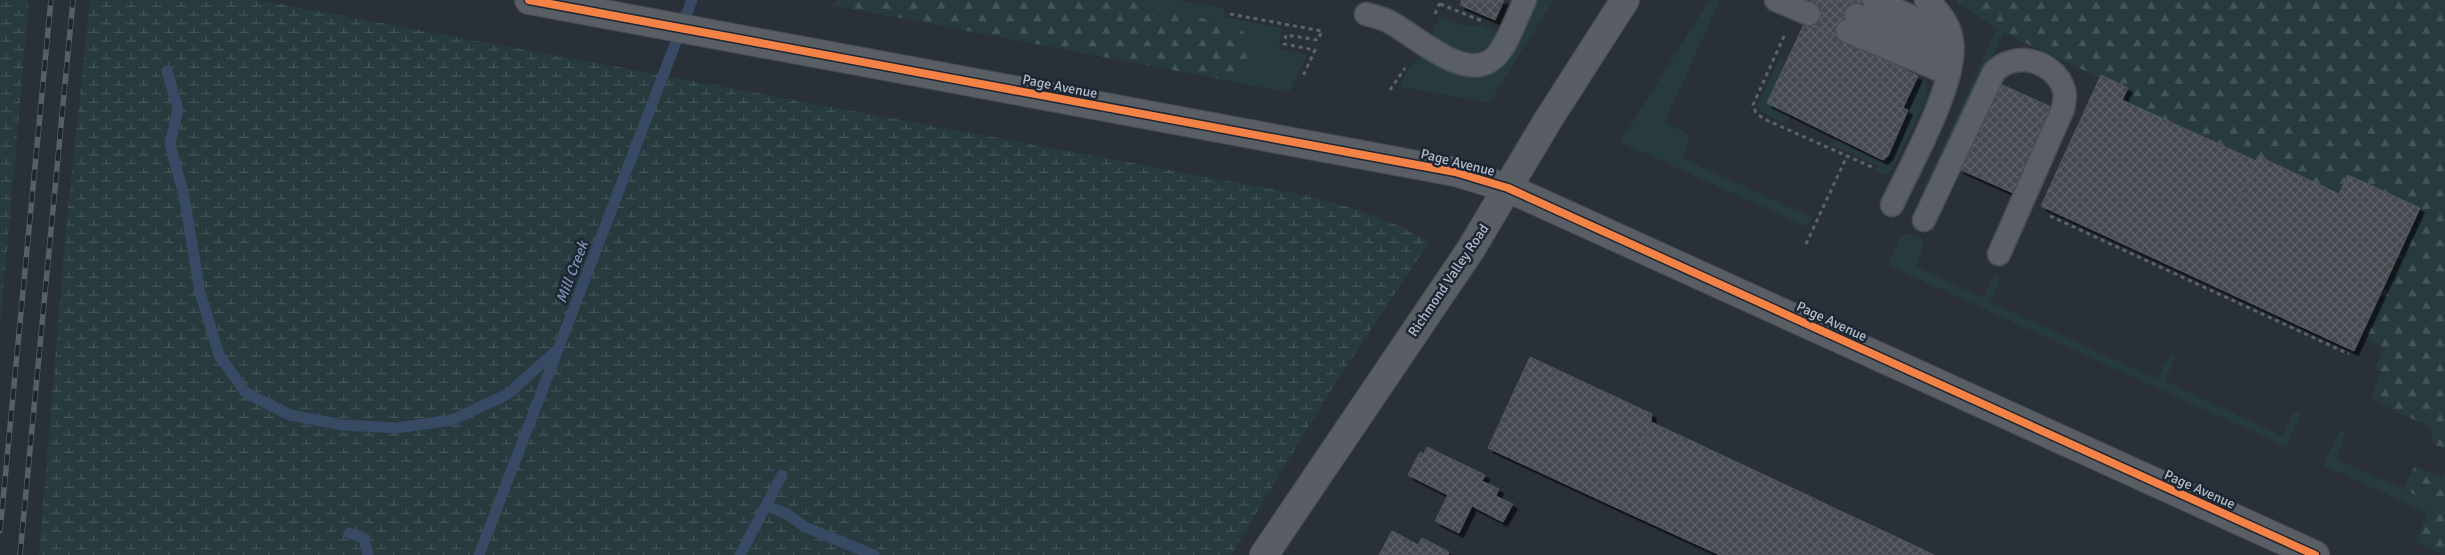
<svg xmlns="http://www.w3.org/2000/svg" width="2445" height="555" font-family="Signika,sans-serif">
<style>
.green{fill:#273a3e}
.forest{fill:url(#forest-firs)}
.wetland{fill:url(#wetland-marsh)}
.lines{fill:none;stroke-linecap:round;stroke-linejoin:round}
.stream{stroke:#384963;stroke-width:11}
.building{fill:url(#building-cross-hatch);stroke:#52575f;filter:url(#shadow)}
.lane-casing{stroke:#484c53;stroke-width:25}
.secondary-casing{stroke:#484c53;stroke-width:30}
.path{stroke:#5d636a;stroke-width:3;stroke-dasharray:4 4;stroke-linecap:butt}
.lane{stroke:#5a5e66;stroke-width:22}
.secondary{stroke:#595d64;stroke-width:28}
.rail-casing{stroke:#595d64;stroke-width:5.5}
.rail{stroke:#1d2633;stroke-width:4;stroke-dasharray:11;stroke-linecap:butt}
.cycleway-casing{stroke:#1d2633;stroke-width:11}
.cycleway{stroke:#f48246;stroke-width:8}
.labels{text-anchor:middle;stroke-width:5;stroke-linejoin:round;paint-order:stroke}
.street-label{font-size:14px;fill:#b4bcc9;stroke:#1d2633}
.water-label{font-size:15px;font-style:italic;fill:#7c92b1;stroke:#1d2633}
</style>
<defs>
<pattern id="forest-firs" width="22" height="20" patternUnits="userSpaceOnUse" patternTransform="scale(1.25)"><rect width="22" height="20" fill="#273a3e"/><path d="M5 1l3.5 6h-7zM16 11l3.5 6h-7z" fill="#445559"/></pattern>
<pattern id="wetland-marsh" width="20" height="14" patternUnits="userSpaceOnUse" patternTransform="scale(1.25)"><rect width="20" height="14" fill="#273a3e"/><path d="M1 5h8M5 5V1M11 12h8M15 12V8" fill="none" stroke="#445559"/></pattern>
<pattern id="building-cross-hatch" width="8" height="8" patternUnits="userSpaceOnUse" patternTransform="scale(1.25)"><rect width="8" height="8" fill="#444950"/><path d="M0 0l8 8M0 8l8-8" fill="none" stroke="#5d6168"/></pattern>
<filter id="shadow"><feDropShadow dx="4.5" dy="4.5" stdDeviation="0" flood-color="#0009"/></filter>
</defs>
<rect width="100%" height="100%" fill="#2a3038"/>
<g class="green">
<polygon points="1149,0 1176,0 1224,8 1225,17 1282,28 1279,49 1307,54 1290,91 1285,92 1229,81 1242,78 1231,24 1161,10"/>
<path d="M1533 0H1554L1489 103 1402 87C1401 75 1414 61 1424 55L1445 70 1466 75Z"/>
<polygon points="1709,0 1720,0 1665,122 1688,134 1689,141 1682,158 1811,217 1812,219 1807,227 1620,142"/>
<path d="M1440 16 1468 27 1481 25 1499 33C1478 65 1459 52 1430 38Z"/>
<polygon points="1997,28 2004,31 1930,190 1924,194 1922,192"/>
<polygon points="1780,58 1786,61 1767,103 1791,114 1786,124 1762,112 1758,105"/>
<polygon points="1918,76 1927,83 1927,99 1892,170 1886,174 1875,173 1878,166 1830,144 1834,136 1883,160 1888,156 1908,110 1903,108"/>
<polygon points="1906,233 1921,238 1924,241 1922,250 1915,266 1983,298 1993,277 1998,275 1999,281 1990,302 2157,379 2171,353 2175,357 2165,381 2282,436 2293,414 2299,411 2300,416 2286,447 1888,265 1900,238"/>
<polygon points="2340,431 2344,432 2345,435 2336,459 2432,502 2427,513 2323,465"/>
</g>
<g class="forest">
<path d="M837 0H1149L1161 10 1231 24 1244 32C1250 49 1249 61 1242 78L1229 81 832 5Z"/>
<path d="M1955 0H2445V449L2433 444 2430 427 2379 403 2371 396 2381 372 2375 369 2384 348 2361 336 2339 194 2258 156 2256 161 2122 100 2128 87 2102 76 2100 78C2051 54 1998 34 1955 0Z"/>
<polygon points="2415,466 2442,477 2445,472 2445,555 2416,543 2417,537 2432,503 2403,489"/>
</g>
<g class="wetland">
<polygon points="0,0 29,0 0,328"/>
<path d="M90 0H258L1309 196C1350 207 1395 220 1429 242L1327 396 1231 555H39L66 228Z"/>
</g>
<g class="lines">
<g class="stream">
<polyline points="167,71 178,109 170,144 184,196 200,292 219,355 246,393 290,415 343,425 397,428 452,420 508,394 558,349"/>
<polyline points="768,506 787,514 805,527 874,555"/>
<polyline points="349,533 364,538 368,555"/>
<polyline points="479,555 692,0"/>
<polyline points="740,555 782,475"/>
</g>
</g>
<g class="building">
<polygon points="1462,0 1504,0 1495,20 1460,5"/>
<polygon points="1811,0 1864,0 1843,41 1805,22"/>
<polygon points="1805,22 1918,76 1903,108 1908,110 1888,156 1883,160 1767,103"/>
<polygon points="2101,75 2128,88 2122,100 2256,161 2201,280 2041,206"/>
<polygon points="1998,83 2051,107 2013,193 1959,169"/>
<polygon points="2258,156 2339,194 2348,175 2420,208 2354,351 2201,280"/>
<polygon points="1530,357 1652,414 1650,426 1613,506 1488,448"/>
<polygon points="1649,421 1807,495 1779,555 1720,555 1613,506 1650,426"/>
<polygon points="1427,447 1485,475 1482,481 1499,489 1496,496 1513,504 1503,522 1472,506 1459,533 1435,521 1448,495 1408,475 1420,452 1424,454"/>
<polygon points="1807,495 1836,509 1814,555 1779,555"/>
<polygon points="1836,509 1873,526 1860,555 1814,555"/>
<polygon points="1873,526 1934,555 1860,555"/>
<polygon points="1392,531 1418,545 1422,538 1449,552 1448,555 1379,555"/>
</g>
<g class="lines">
<g class="lane-casing">
<g id="lane">
<polyline points="1776,0 1809,14"/>
<polyline points="1874,0 1930,25 1937,32 1945,47"/>
<path d="M1366 14C1373 16 1381 18 1388 21 1414 34 1465 84 1494 58 1507 47 1517 16 1525 0"/>
<path d="M1856 15C1889 29 1928 39 1948 72"/>
<polyline points="1847,31 1949,74"/>
<path d="M1892 205C1910 166 1958 82 1952 41 1950 25 1939 10 1926 0"/>
<path d="M1924 220 1994 72C2014 50 2055 60 2064 90 2066 96 2064 103 2063 109L1999 254"/>
</g>
</g>
<g class="secondary-casing">
<g id="secondary">
<polyline points="529,0 1455,172 1508,188 2315,555"/>
<polyline points="1264,555 1471,249 1548,120 1625,0"/>
</g>
</g>
<g class="path">
<polyline points="1440,4 1482,21"/>
<polyline points="1230,14 1322,31 1318,40 1286,35 1284,44 1315,50 1303,76"/>
<polyline points="1435,14 1441,0"/>
<polyline points="1784,36 1753,105 1756,113 1764,119 1874,168"/>
<polyline points="1390,90 1405,68"/>
<polyline points="2050,216 2349,354"/>
<polyline points="1806,244 1847,156"/>
</g>
<use href="#lane" class="lane"/>
<use href="#secondary" class="secondary"/>
<g class="rail-casing">
<g id="rail">
<polyline points="0,531 51,0"/>
<polyline points="20,555 73,0"/>
</g>
</g>
<use href="#rail" class="rail"/>
<g class="cycleway-casing">
<polyline id="cycleway" points="529,0 1455,172 1508,188 2315,555"/>
</g>
<use href="#cycleway" class="cycleway"/>
</g>
<g class="labels">
<g class="street-label">
<text transform="translate(1060 86) rotate(11)" y="5">Page Avenue</text>
<text transform="translate(1458 162) rotate(14)" y="5">Page Avenue</text>
<text transform="translate(1448 280) rotate(-56)" y="5">Richmond Valley Road</text>
<text transform="translate(1832 321) rotate(25)" y="5">Page Avenue</text>
<text transform="translate(2200 489) rotate(24)" y="5">Page Avenue</text>
</g>
<g class="water-label">
<text transform="translate(572 272) rotate(-69)" y="5">Mill Creek</text>
</g>
</g>
</svg>
